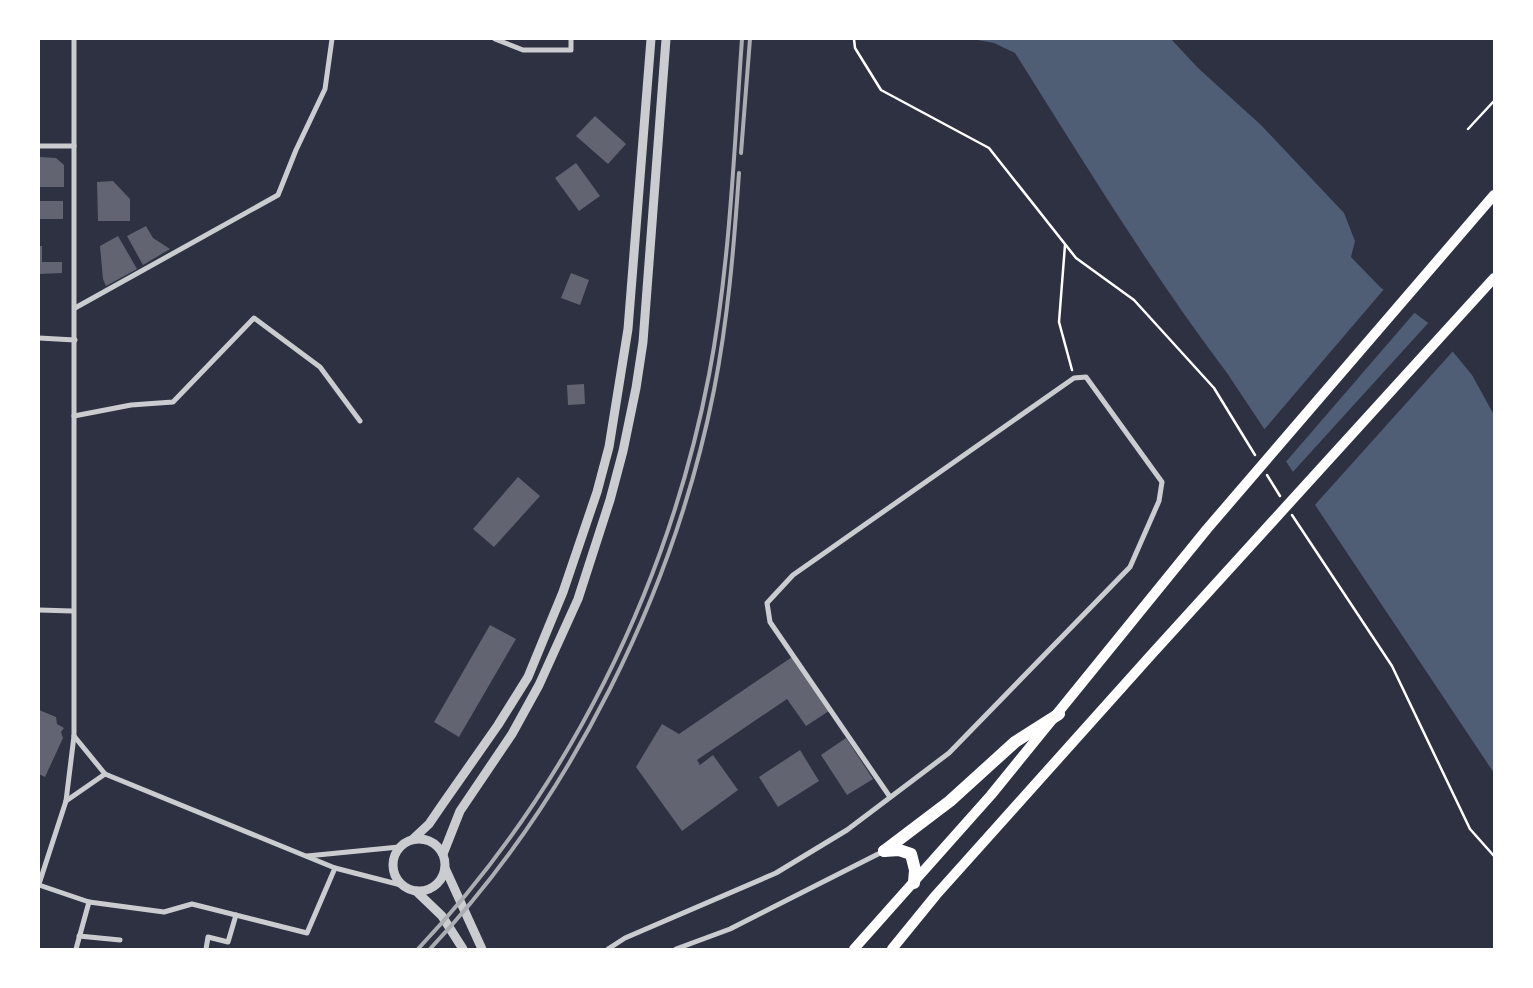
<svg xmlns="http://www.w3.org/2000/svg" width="1533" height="988" font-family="'Libre Baskerville',serif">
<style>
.water{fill:#4f5d75}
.pier{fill:#2d3142}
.building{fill:#626471}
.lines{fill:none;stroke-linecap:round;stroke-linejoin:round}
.path{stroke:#fff;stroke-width:2.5}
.minor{stroke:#caccd0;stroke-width:5}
.tertiary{stroke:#caccd0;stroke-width:9}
.secondary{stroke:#fff;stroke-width:10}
.primary{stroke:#fff;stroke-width:12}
.rail{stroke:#abadb3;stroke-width:4}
</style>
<rect width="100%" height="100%" fill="#2d3142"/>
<path class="water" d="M972 39H1171L1198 68 1261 125 1344 213 1355 241 1351 257 1380 287 1431 325 1472 375 1494 415V773L1227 373C1150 271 1083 161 1015 53L994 43Z"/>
<g class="pier">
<polygon points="1385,288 1416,311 1284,464 1263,431"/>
<polygon points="1430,321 1454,350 1313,507 1291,474"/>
</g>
<g class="building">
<polygon points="595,116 626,144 608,164 576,136"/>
<polygon points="39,157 56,158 64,165 64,187 39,187"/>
<polygon points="576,163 600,196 579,211 555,178"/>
<polygon points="113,181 130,199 130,221 98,221 97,182"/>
<rect x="39" y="201" width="24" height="18"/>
<polygon points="146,226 153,238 170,249 143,265 127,236"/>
<polygon points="118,236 137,269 106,286 103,279 100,246"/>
<polygon points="39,246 42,246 42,262 62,262 62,273 39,274"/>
<polygon points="571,273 589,280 580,305 561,298"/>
<polygon points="584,384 585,404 568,405 567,385"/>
<polygon points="518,477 540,496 494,547 473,529"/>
<polygon points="490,625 516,639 459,737 434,722"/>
<polygon points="792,657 829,711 806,726 787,699 697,760 700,765 713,755 738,790 682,831 636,767 662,724 679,734"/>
<polygon points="39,710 56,717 57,724 64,728 61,732 63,738 45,777 39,774"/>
<polygon points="846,738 873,779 847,795 821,755"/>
<polygon points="800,750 819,781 778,807 759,777"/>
</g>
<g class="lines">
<g class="path">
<polyline points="854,39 855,48 881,90 989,148 1076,258 1134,300 1214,388 1255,455"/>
<polyline points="1468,129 1494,101"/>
<polyline points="1065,245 1059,322 1072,370"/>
<polyline points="1267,475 1280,496"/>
<polyline points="1292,515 1392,666 1470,829 1494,856"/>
</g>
<g class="minor">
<polyline points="495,39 523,50 571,50 571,39"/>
<polyline points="39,146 74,146"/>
<polyline points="75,308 278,195 296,150 325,89 332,39"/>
<polyline points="39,338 75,340"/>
<polyline points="74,416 131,405 173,402 254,318 320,367 360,421"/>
<polyline points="39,610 72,611"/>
<polyline points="74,736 105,774 335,868 401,885"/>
<polyline points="66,801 105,774"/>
<polyline points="307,856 399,847"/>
<polyline points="39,884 66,801 74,736 74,39"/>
<polyline points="39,885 89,902 164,912 192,904 307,933 335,868"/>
<polyline points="79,936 120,940"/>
<polyline points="76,949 89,902"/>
<polyline points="206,949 208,937 228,942 236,915"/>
<polyline points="608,949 625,938 776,873 847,830 949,753 1130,567 1159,501 1162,482 1086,377 1074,378 793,575 767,603 770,622 890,797"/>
<polyline points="676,949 730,929 884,851"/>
</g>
<g class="tertiary">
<circle cx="419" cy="865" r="26"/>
<polyline points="413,839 429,824 442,805 498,725 528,677 563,592 597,492 609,447 628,329 651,39"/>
<polyline points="443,854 460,811 512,734 539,685 578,599 610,500 623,451 636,388 643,342 666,39"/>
<polyline points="445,868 482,949"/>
<polyline points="416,891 442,916 463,949"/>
</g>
<g class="secondary">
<polyline points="854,949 991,795 1207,529 1494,195"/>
<polyline points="892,949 936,895 1151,655 1494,278"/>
</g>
<g class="primary">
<polyline points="884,851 950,801 1015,742 1059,714"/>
<polyline points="884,851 899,850 911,854 915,870 914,883"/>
</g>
<g class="rail">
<polyline points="741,153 750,39"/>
<path d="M418 949C567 791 668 588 709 375 730 265 734 151 742 39"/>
<path d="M430 949C571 799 674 592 714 390 728 319 734 246 739 173"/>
</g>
</g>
<rect width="1533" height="988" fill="none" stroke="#ffffff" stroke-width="80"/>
</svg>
